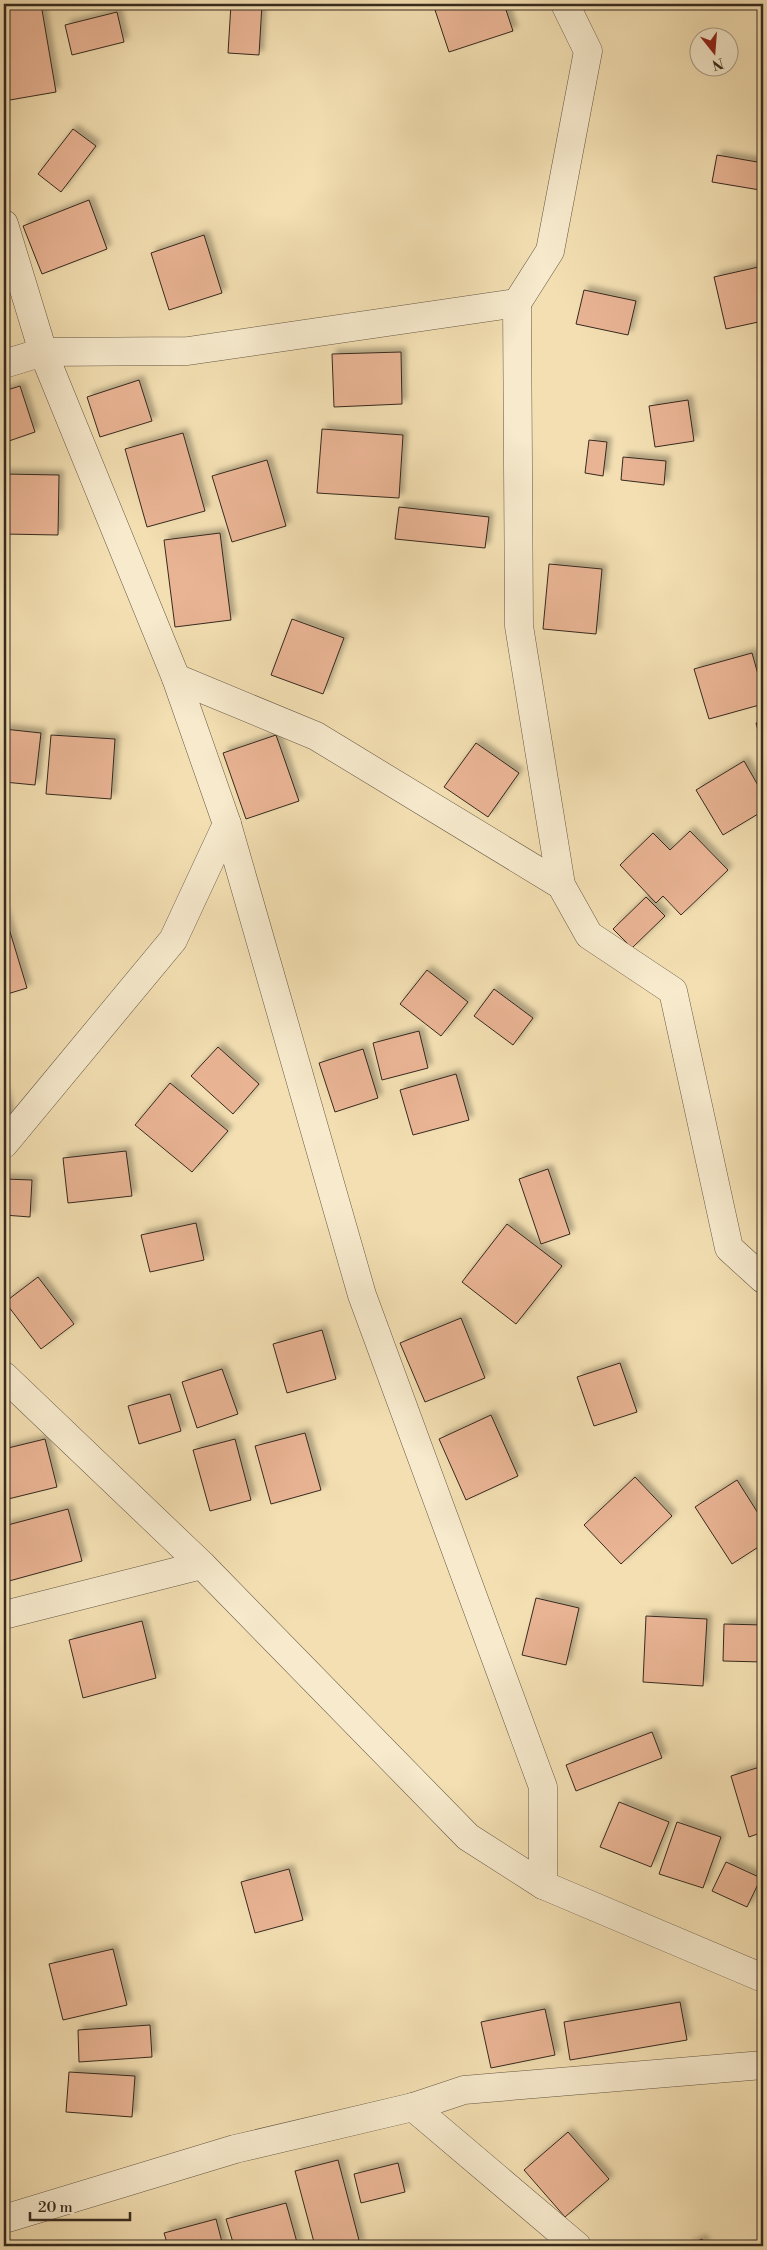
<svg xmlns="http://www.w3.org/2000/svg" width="767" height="2250" font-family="'Libre Bodoni',serif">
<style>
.building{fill:#e9b494;stroke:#362a1e;filter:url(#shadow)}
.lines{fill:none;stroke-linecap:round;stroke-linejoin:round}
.minor-casing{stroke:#655743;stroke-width:29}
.minor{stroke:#f7eacd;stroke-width:28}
</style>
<defs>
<filter id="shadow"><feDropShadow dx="4.5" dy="-4.5" stdDeviation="2.5" flood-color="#0004"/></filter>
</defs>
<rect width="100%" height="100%" fill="#f3dfb2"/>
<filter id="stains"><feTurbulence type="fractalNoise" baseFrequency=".004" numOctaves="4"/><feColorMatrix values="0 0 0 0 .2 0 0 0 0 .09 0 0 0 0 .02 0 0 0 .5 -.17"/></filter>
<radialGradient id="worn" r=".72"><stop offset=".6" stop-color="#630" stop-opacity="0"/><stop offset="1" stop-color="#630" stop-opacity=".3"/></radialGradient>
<g class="building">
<polygon points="10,4 41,4 56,92 4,101 4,5"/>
<polygon points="231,4 262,4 259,55 228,53"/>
<polygon points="433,4 504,4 513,31 449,52"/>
<polygon points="117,12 124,42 72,55 65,25"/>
<polygon points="73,129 96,146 61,192 38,174"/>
<polygon points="717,155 763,163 760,190 712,182"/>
<polygon points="89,200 107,249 42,274 23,226"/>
<polygon points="204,235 222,293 169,310 151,253"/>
<polygon points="763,266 763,321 726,329 714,277"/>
<polygon points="584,290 636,301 628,335 576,324"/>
<polygon points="401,352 402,404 334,407 332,354"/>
<polygon points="139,380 152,421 100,437 87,397"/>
<polygon points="20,386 35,432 6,442 4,436 4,391"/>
<polygon points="688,400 694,441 655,447 649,406"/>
<polygon points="322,429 403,435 399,498 317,493"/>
<polygon points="183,433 205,511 147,527 125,449"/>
<polygon points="589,440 607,442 603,476 585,473"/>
<polygon points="763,450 763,477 758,451"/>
<polygon points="623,457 666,461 664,485 621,480"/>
<polygon points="267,460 286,526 232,542 212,476"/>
<polygon points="4,474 59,475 58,535 4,534"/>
<polygon points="399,507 489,517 485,548 395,539"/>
<polygon points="220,533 231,620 175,627 164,540"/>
<polygon points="549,564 602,569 596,634 543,629"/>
<polygon points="292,619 344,638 323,694 271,675"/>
<polygon points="752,653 763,692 763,704 709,719 694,669"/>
<polygon points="763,721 763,749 756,723"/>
<polygon points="4,729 41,733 35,785 4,782"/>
<polygon points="51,735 115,739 111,799 46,794"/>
<polygon points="276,735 299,801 246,819 223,753"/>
<polygon points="476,743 519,773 488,817 444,787"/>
<polygon points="744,761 763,794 763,811 723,835 696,790"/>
<polygon points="690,831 728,870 681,915 663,896 656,903 620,865 653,833 670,850"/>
<polygon points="646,897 665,916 632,948 613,929"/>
<polygon points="4,912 27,988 4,995"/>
<polygon points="427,970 468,1002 441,1036 400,1004"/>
<polygon points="494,989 533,1018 513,1045 474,1016"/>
<polygon points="419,1031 428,1068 382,1080 373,1043"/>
<polygon points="218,1047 259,1084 233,1114 191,1076"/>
<polygon points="363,1049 378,1098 335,1112 319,1063"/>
<polygon points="456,1074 469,1120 413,1135 400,1090"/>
<polygon points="170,1083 228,1131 192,1172 135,1125"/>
<polygon points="4,1091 11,1124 4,1125"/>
<polygon points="126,1151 132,1196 68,1203 63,1158"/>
<polygon points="548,1169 570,1234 541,1244 519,1179"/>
<polygon points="4,1179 32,1180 30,1217 4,1215"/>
<polygon points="196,1223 204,1260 150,1272 141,1235"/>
<polygon points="507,1224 562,1266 516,1324 462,1282"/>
<polygon points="38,1277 74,1324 41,1349 5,1302"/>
<polygon points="461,1318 485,1378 425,1402 400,1343"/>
<polygon points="322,1330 336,1379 287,1393 273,1344"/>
<polygon points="620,1363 637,1412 594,1426 577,1377"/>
<polygon points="222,1369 238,1414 197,1428 182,1382"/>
<polygon points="170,1394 181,1431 139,1444 128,1406"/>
<polygon points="491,1415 518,1476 466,1500 439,1439"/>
<polygon points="305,1433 321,1490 271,1504 255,1446"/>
<polygon points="45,1439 57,1487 4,1500 4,1449"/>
<polygon points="235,1439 251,1500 210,1511 193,1450"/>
<polygon points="635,1477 672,1516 621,1564 584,1525"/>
<polygon points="737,1480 763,1521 763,1544 732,1564 695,1507"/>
<polygon points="68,1509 82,1561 9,1581 4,1561 4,1526"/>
<polygon points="536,1598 579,1608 566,1665 522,1655"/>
<polygon points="646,1616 707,1619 703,1686 643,1682"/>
<polygon points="142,1621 156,1678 83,1698 69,1640"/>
<polygon points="724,1624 763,1625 763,1662 723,1661"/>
<polygon points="652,1732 662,1758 576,1791 566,1765"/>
<polygon points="763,1766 763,1832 749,1837 731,1776"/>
<polygon points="619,1802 669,1822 651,1867 600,1847"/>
<polygon points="677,1822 721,1837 703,1888 659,1874"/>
<polygon points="726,1862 761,1878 747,1907 712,1891"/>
<polygon points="289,1869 303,1920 255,1933 241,1882"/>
<polygon points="113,1949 127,2005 63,2020 49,1964"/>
<polygon points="680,2002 687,2040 570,2060 564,2022"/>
<polygon points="545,2009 555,2055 491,2068 481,2022"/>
<polygon points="150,2025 152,2057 79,2062 78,2030"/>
<polygon points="69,2072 135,2076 132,2117 66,2112"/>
<polygon points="568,2132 609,2179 565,2217 524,2170"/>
<polygon points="338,2160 360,2244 351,2246 315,2246 295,2171"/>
<polygon points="398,2163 405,2192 361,2203 354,2174"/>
<polygon points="286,2203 298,2246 234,2246 226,2219"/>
<polygon points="216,2219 223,2246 168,2246 164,2233"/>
<polygon points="702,2239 706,2246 687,2246"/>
</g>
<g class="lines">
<g class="minor-casing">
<g id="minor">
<polyline points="4,224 43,352 176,678 227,824 173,940 4,1144"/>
<polyline points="517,303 519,626 561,885 589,935 673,991 729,1248 763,1279"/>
<polyline points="4,364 43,352 188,351 517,303 550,251 588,51 565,4"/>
<polyline points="176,678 316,736 561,885"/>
<polyline points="227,824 362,1295 543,1787 543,1885"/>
<polyline points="4,1376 202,1565 468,1837 543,1885 763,1978"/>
<polyline points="4,1615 202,1565"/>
<polyline points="413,2107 577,2246"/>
<polyline points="4,2219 235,2149 413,2107 464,2090 763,2065"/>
</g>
</g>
<use href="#minor" class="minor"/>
</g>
<rect width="767" height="2250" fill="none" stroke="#f3dfb2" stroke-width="20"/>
<rect x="5" y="5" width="757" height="2240" fill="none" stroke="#362a1e" stroke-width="2.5"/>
<rect x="10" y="10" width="747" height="2230" fill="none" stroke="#362a1e"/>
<g transform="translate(714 52) rotate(163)"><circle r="24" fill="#f7eacd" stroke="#aa9d87"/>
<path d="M0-4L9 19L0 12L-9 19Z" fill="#8f2418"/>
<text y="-8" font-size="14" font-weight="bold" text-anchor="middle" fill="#362a1e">N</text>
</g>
<path d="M30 2212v8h100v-8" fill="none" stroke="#362a1e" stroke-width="2.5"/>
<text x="38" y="2212" font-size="15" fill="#362a1e" stroke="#f7eacd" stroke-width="4" paint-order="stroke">20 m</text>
<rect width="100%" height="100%" filter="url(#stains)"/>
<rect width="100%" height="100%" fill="url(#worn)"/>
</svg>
